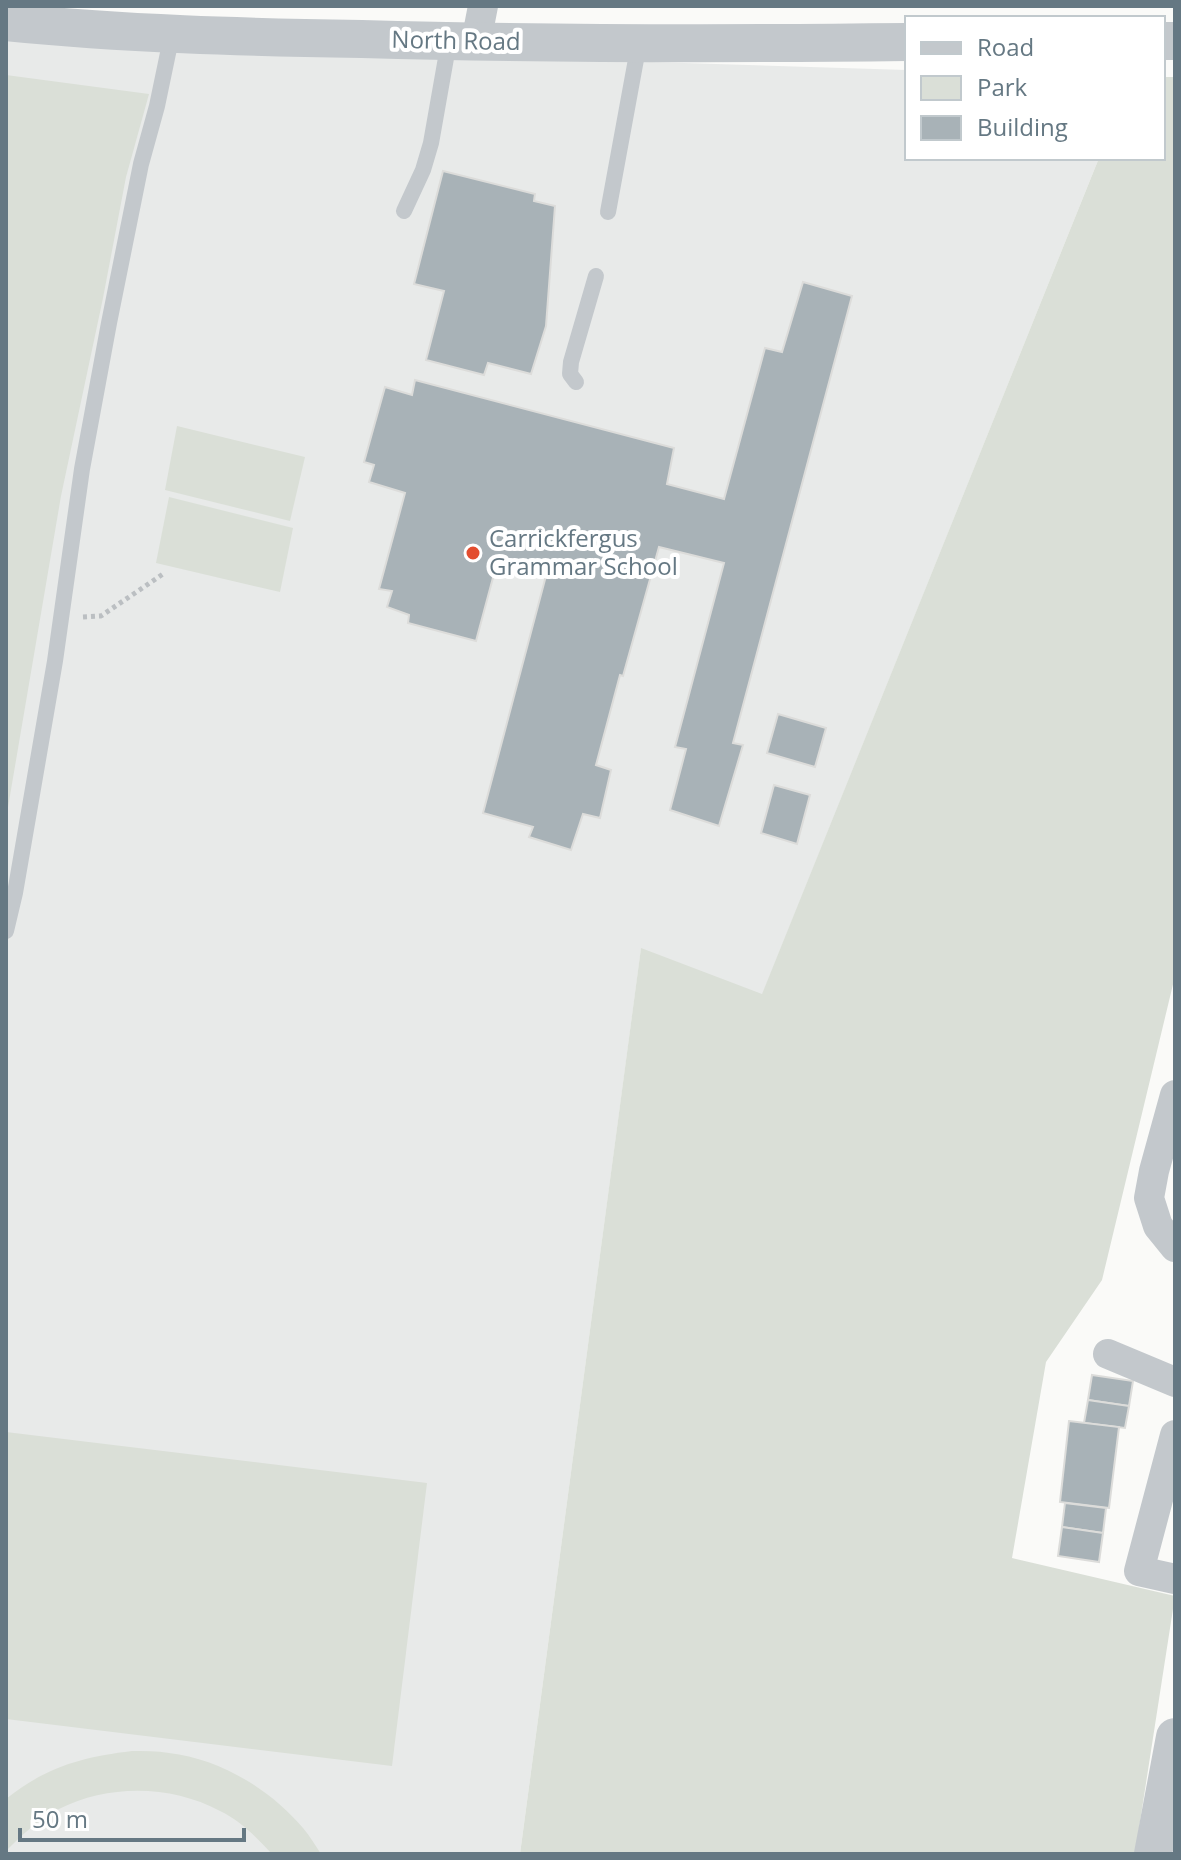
<svg xmlns="http://www.w3.org/2000/svg" width="1181" height="1860" font-family="'Open Sans',sans-serif">
<style>
.built{fill:#e8eae9}
.green{fill:#dadfd7}
.building{fill:#a8b2b7;stroke:#dcdcda;stroke-width:2}
.lines{fill:none;stroke-linecap:round;stroke-linejoin:round}
.path{stroke:#bbbfc2;stroke-width:5;stroke-dasharray:4 4;stroke-linecap:butt}
.service{stroke:#c3c8cc;stroke-width:16}
.minor{stroke:#c3c8cc;stroke-width:30}
.tertiary{stroke:#c3c8cc;stroke-width:38}
.poi-dot{fill:#e34d2f;stroke:#fff;stroke-width:3}
.labels{text-anchor:middle;stroke-width:8;stroke-linejoin:round;paint-order:stroke}
.street-label{font-size:24px;fill:#657883;stroke:#fff}
.poi-label{font-size:24px;fill:#657883;stroke:#fff;text-anchor:start}
</style>
<rect width="100%" height="100%" fill="#fafaf8"/>
<polygon class="built" points="6,38 493,57 907,70 907,158 1099,158 762,995 641,949 520,1854 6,1854"/>
<g class="green">
<polygon points="6,75 149,94 126,177 103,298 61,496 6,819"/>
<polygon points="1163,77 1175,77 1175,976 1102,1280 1046,1362 1012,1558 1175,1596 1135,1854 520,1854 641,948 762,994 1099,158 1163,158"/>
<polygon points="177,426 305,457 290,521 165,490"/>
<polygon points="169,497 293,528 280,592 156,563"/>
<polygon points="6,1432 427,1483 392,1766 6,1719"/>
<path d="M132 1751C144 1751 157 1751 169 1753 220 1759 270 1789 303 1828 310 1836 315 1845 321 1854H272C257 1838 241 1821 220 1811 171 1785 109 1784 59 1809 39 1819 22 1835 6 1851V1799C46 1767 82 1757 132 1751Z"/>
</g>
<g class="building">
<polygon points="443,171 535,194 534,201 555,206 546,326 531,374 488,363 484,375 426,360 444,291 414,284"/>
<polygon points="803,282 852,296 733,743 743,745 719,826 670,810 686,749 675,747 724,563 659,547 623,676 620,675 596,765 611,770 600,818 583,814 571,850 529,837 533,827 483,813 547,572 498,559 476,641 408,623 409,615 387,607 392,591 379,589 405,493 369,482 374,465 364,462 385,387 412,395 415,380 674,448 667,484 724,499 765,348 782,352"/>
<polygon points="778,714 826,728 815,767 767,753"/>
<polygon points="774,785 810,795 797,844 761,833"/>
<polygon points="1092,1375 1133,1381 1129,1406 1088,1400"/>
<polygon points="1088,1400 1129,1406 1125,1428 1084,1423"/>
<polygon points="1069,1421 1119,1427 1109,1508 1060,1502"/>
<polygon points="1065,1503 1106,1508 1103,1533 1062,1527"/>
<polygon points="1062,1527 1103,1533 1099,1562 1058,1556"/>
</g>
<g class="lines">
<polyline class="path" points="83,617 101,616 163,574"/>
<g class="service">
<polyline points="404,211 423,170 431,143 449,41"/>
<polyline points="608,212 639,43"/>
<polyline points="576,382 570,374 571,362 596,276"/>
<polyline points="6,931 15,893 55,661 82,469 109,323 141,164 157,106 172,34"/>
</g>
<g class="minor">
<polyline points="476,42 483,6"/>
<polyline points="1175,1095 1154,1171 1149,1198 1158,1226 1175,1247"/>
<polyline points="1108,1354 1175,1382"/>
<polyline points="1175,1435 1139,1571 1175,1579"/>
</g>
<g class="tertiary">
<path d="M6 22C125 34 243 37 362 39 544 44 725 44 907 42"/>
<polyline points="1163,41 1175,41"/>
<polyline points="1153,1854 1175,1737"/>
</g>
</g>
<circle class="poi-dot" cx="473" cy="553" r="8"/>
<g class="labels">
<g class="street-label">
<text transform="translate(456 41) rotate(1)" y="8">North Road</text>
</g>
<g class="poi-label">
<text x="489" y="547">Carrickfergus<tspan x="489" dy="28">Grammar School</tspan></text>
</g>
</g>
<rect width="1181" height="1860" fill="none" stroke="#657883" stroke-width="16"/>
<rect x="905" y="16" width="260" height="144" fill="#ffffff" stroke="#c1c9cd" stroke-width="2"/>
<rect x="921" y="42" width="40" height="12" fill="#c3c8cc" stroke="#c1c9cd" stroke-width="2"/>
<text x="977" y="56" font-size="24" fill="#657883">Road</text>
<rect x="921" y="76" width="40" height="24" fill="#dadfd7" stroke="#c1c9cd" stroke-width="2"/>
<text x="977" y="96" font-size="24" fill="#657883">Park</text>
<rect x="921" y="116" width="40" height="24" fill="#a8b2b7" stroke="#c1c9cd" stroke-width="2"/>
<text x="977" y="136" font-size="24" fill="#657883">Building</text>
<path d="M20 1828v12h224v-12" fill="none" stroke="#657883" stroke-width="4"/>
<text x="32" y="1828" font-size="24" fill="#657883" stroke="#ffffff" stroke-width="6" paint-order="stroke">50 m</text>
</svg>
